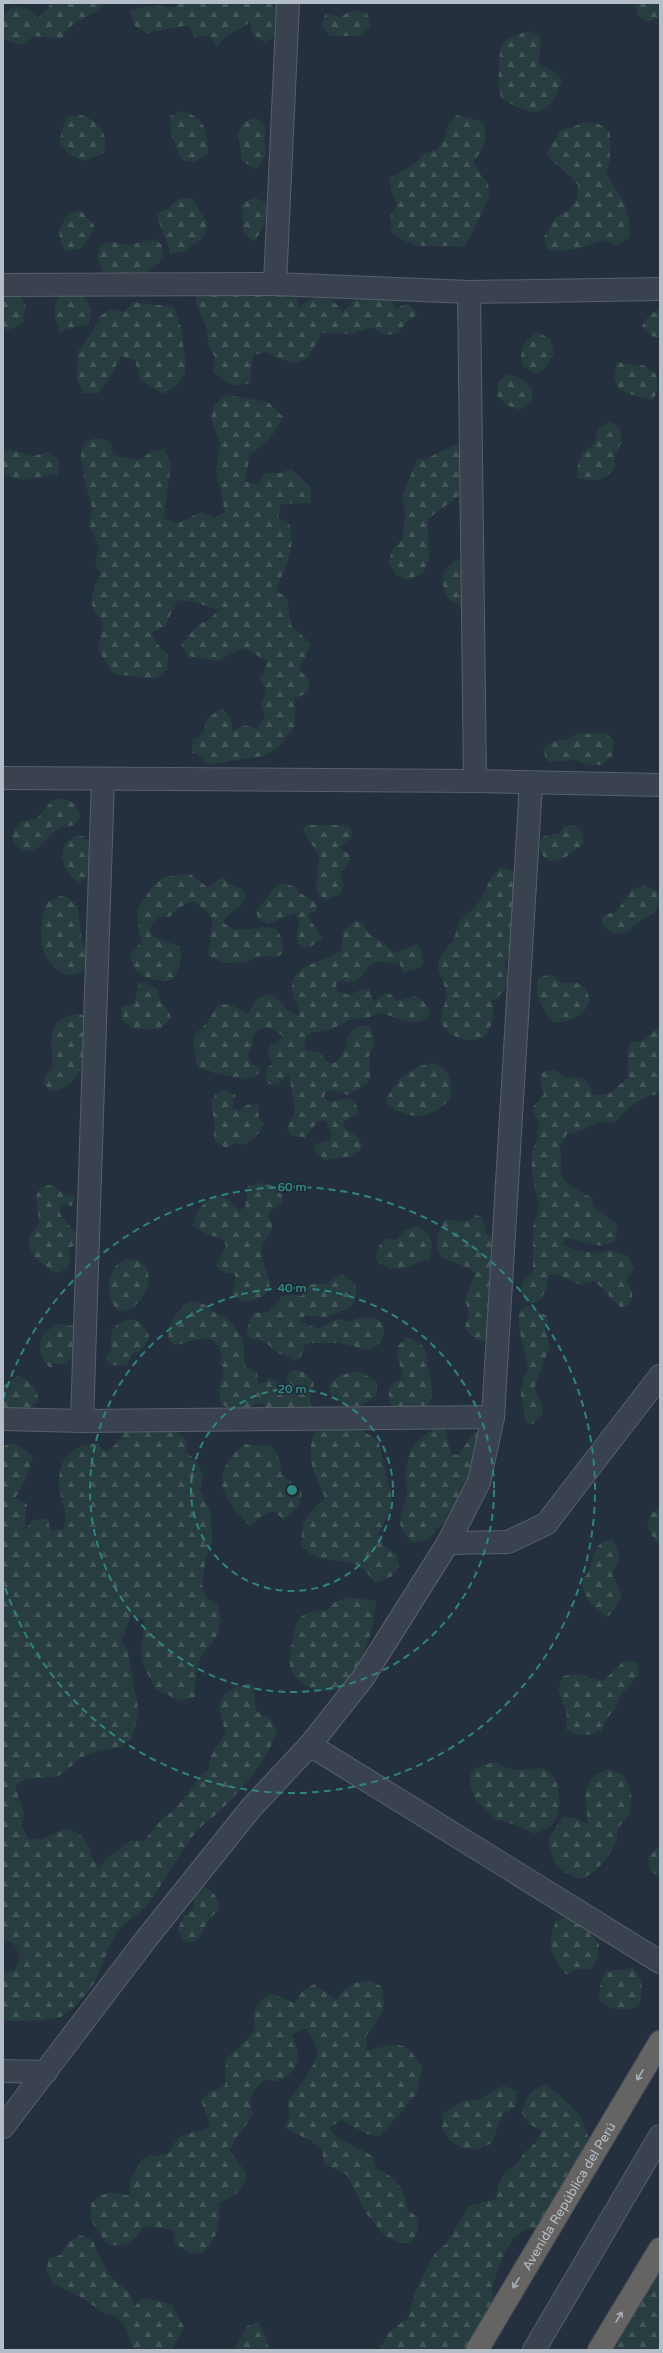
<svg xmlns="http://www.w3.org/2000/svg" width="663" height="2353" font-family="'Varela Round',sans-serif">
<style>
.forest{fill:url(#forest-firs)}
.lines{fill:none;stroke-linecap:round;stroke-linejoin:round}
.minor-casing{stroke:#57606c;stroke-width:24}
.tertiary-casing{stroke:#57606c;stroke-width:24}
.trunk-casing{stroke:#444d59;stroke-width:24}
.minor{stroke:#39424e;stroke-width:22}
.tertiary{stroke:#39424e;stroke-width:22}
.trunk{stroke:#666462;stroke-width:22}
.oneway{stroke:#a9b0ba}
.ring{fill:none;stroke:#308480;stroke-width:2;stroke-dasharray:7 5}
.labels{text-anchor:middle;stroke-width:3;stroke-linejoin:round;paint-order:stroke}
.street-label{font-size:13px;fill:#b5bdc9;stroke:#1d2733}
.centre{fill:#308480;stroke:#1d2733;stroke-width:2}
.ring-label{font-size:12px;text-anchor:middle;font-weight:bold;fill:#308480;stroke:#1d2733;stroke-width:3;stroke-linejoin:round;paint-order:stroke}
</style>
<defs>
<pattern id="forest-firs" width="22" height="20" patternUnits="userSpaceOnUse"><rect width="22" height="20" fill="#273d3f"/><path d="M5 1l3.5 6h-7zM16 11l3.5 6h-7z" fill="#445759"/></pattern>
</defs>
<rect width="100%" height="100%" fill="#25303e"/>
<g class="forest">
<path d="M52 3H105C99 12 80 19 71 26 67 30 64 35 61 39L34 36 22 45 3 39V15L15 6 28 9 38 18Z"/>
<path d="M176 3H270L282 10 279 34 265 42 253 35 250 22C237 32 227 33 217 47L209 35 195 38 189 25 146 33 134 25 130 11C150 3 155 7 176 7Z"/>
<polygon points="635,3 660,3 660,17 648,22 637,15"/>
<polygon points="352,10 367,13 370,26 360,36 330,36 321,26 326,13 340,17"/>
<path d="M529 31 541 36 539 64 552 70 562 80C547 121 536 117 502 99 497 86 498 84 499 71 500 43 499 39 529 31Z"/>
<path d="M183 111C205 118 208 132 208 154L195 162 181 160 172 137 170 116Z"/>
<path d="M81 115C100 122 108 132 104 153L84 161 70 155 59 144 62 130 67 117Z"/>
<path d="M457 115 484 122C488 139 485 147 474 161L479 173 488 183 489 197 471 236 463 247C435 243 416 254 392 232L390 218 397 203 391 191 389 178 413 165 423 154 436 150 444 139 448 126Z"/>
<polygon points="256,118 266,127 264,140 266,154 259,167 255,169 242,161 238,134 243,122"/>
<path d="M586 122 599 124 610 132V161L606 174C621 195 632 212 629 238L616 245 602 240C585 248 567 253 548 250L544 237 556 217 568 211 577 199 578 185C569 173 556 166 546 154L560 131Z"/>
<polygon points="254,197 266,203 267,217 255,242 243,233 242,204"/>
<polygon points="179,198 193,198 199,211 207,221 205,236 185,251 171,254 156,214 169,208"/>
<path d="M81 211 94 225 89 238 80 249 65 251C56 234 59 229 68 213Z"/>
<polygon points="155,239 162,245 164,258 145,274 115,274 102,271 97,258 101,244 114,242 128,245"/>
<path d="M286 287 296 296 299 308C316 292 329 293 343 312 358 293 365 295 388 295L396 308 408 304 418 314 406 322 398 334 384 335 373 327 352 334 322 333 308 358 294 363 279 359 267 352 253 355 250 383C232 388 226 384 213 371L215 357 208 344 207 329 196 303V289Z"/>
<path d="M12 288C27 300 28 306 22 324L8 330 3 328V289Z"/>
<path d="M76 291 86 299 92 311 88 324 60 332C53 314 51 309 62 293Z"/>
<path d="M134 302C147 305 160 304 174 307L183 334V347L186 360 185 374 176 386 163 394 140 379 135 360 121 356 107 382 97 394 83 393 77 379 78 351 94 329 100 316 111 309 124 312Z"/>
<polygon points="660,309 660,338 652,336 642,326 649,315"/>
<path d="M538 332 550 339 554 353 547 366 538 374 522 366C520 348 522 343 538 332Z"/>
<path d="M617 362 645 366 656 374 658 388 653 401C641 396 630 396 618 389L614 376Z"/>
<polygon points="508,374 522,379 532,388 532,402 520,410 507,405 497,396 498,382"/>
<path d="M227 395 268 402 283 417C276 433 266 445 250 454L245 481 258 485 266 473H279L292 469 311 488V503L281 504 278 517 289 523C297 547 285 568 276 590L287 598 291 625 311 644 299 670 309 679 308 693 295 698V726L277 748 264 756 207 765 198 754 192 753 193 740 204 733 206 719 222 708 231 718 233 732 243 725 257 728 265 717 261 704 266 690 259 678 263 675 268 661 243 648 218 661 188 656 181 644 198 625 210 619 219 610 191 601 178 600 165 626 152 633 158 645 168 655 167 669 156 679 114 674 98 650 103 623C86 602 91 597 100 574L95 561 99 548 89 523 93 510 85 483 81 455 84 442 97 438 111 441 113 455 139 460 151 452 164 449 171 463 164 518 178 523 202 512 214 518 225 512 216 472 220 445 211 418 215 404Z"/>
<path d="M610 421 620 429 621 443 615 455V468C602 483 595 481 577 478L578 464 583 453 594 444 598 429Z"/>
<polygon points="454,445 467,445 461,494 428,519 429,560 423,573 409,580 396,575 388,562 393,549 403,539 405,510 402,497 417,460 430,457"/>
<path d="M8 449 34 456 48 452 59 460 58 475C35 475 24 487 3 473V453Z"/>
<polygon points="469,558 462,606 449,600 443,586 444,571 455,560"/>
<polygon points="605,732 614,741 612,756 602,765 589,765 575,760 547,762 543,748 554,741 567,739 579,733 591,734"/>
<path d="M60 798 74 802 80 816C73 832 64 823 55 831 45 840 40 849 28 852 9 844 8 838 20 822 26 820 34 821 38 817 47 809 47 801 60 798Z"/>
<polygon points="306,825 341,825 349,827 352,833 351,839 339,847 350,855 350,862 341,873 344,886 341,893 328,900 320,896 316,890 319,855 303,831"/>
<path d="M571 825C582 827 585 834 583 844 571 853 560 865 545 860L539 846 540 839 545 836 560 833 564 827Z"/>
<path d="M76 836H83L93 846C92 859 94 878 78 882 62 872 54 844 76 836Z"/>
<path d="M502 867 515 872 518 942 505 965C511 984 507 990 492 1001 496 1024 488 1048 460 1038 455 1037 447 1032 443 1026 437 1015 445 1008 446 998 448 983 435 974 439 960 441 952 451 945 454 938 456 934 456 928 459 923 464 915 474 910 479 902 489 886 487 879 502 867Z"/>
<path d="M190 874 207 887 213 885 217 880 224 877 227 883 240 888 245 892C246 909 230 909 223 922 238 937 256 924 275 928 281 935 285 944 282 954 273 960 265 954 255 957 252 959 250 962 247 962 235 965 216 963 208 954 211 943 210 933 213 921L205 909 193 901 180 907 169 917C154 914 144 930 156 937 163 941 173 943 180 947 182 953 181 958 179 965 174 984 168 984 150 978 145 977 139 974 135 969 132 965 131 958 130 954L139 945 142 938 139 932 137 910 153 886 164 877Z"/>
<path d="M282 883 296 887 298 892 312 900 317 906 316 911 307 915 322 938 310 947 303 948 298 944 297 933 300 923 295 913C283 916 270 930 258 918L256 911 278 884Z"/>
<path d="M647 886 658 892C663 920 639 915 630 931 616 935 609 935 601 921L604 915 617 911 633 888Z"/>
<path d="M60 896 67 897 78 907 82 943 86 948 90 961C75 990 45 968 42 944 40 931 42 913 48 902Z"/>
<path d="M355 921 362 923 369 934 386 945 391 951 397 952 416 944 421 948 423 962 419 968 404 972 399 963C392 964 383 960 377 962 361 967 365 989 341 980L336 984 337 991 350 995 362 989H369L374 1002 386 993 392 995 396 1001 415 996 422 999 430 1011 429 1017C412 1029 399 1017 381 1013L367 1018H354L328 1031 313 1032 307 1036 304 1043 306 1050 319 1052 328 1063H334C348 1055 344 1040 353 1028L367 1025 372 1030 375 1044 369 1056 370 1078 367 1084 348 1095 334 1091H326L324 1097 329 1102 348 1098 355 1101 359 1114 345 1120 343 1127 360 1139 362 1146 359 1152 353 1156 325 1160 314 1151 316 1144 329 1140 332 1134 325 1121H318L305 1137 291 1136 287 1130 295 1110 289 1074 278 1084 271 1085 265 1081 267 1068 273 1064 267 1050 283 1037C274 1026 262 1024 252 1036L253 1043 248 1056 250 1062 261 1069 257 1075 244 1080C228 1075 212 1073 197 1067L193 1040 196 1033 206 1024 217 1006 224 1004 231 1005 248 1014C254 1002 258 994 273 995L283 1004 286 1010 299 1016C300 1007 295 1004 293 996 288 974 301 968 319 961 327 959 333 954 341 951L344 930Z"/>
<path d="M551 974 562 983C567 983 573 982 577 983 581 984 584 987 586 990 599 1010 568 1025 555 1022 549 1020 545 1013 543 1008 538 1000 535 987 538 978Z"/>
<path d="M139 983H146L158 989C159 1004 169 1006 171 1019L160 1029H133L122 1020 121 1007 134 1003Z"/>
<path d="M79 1014 85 1016 91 1055C82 1068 69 1094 49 1090L44 1084 46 1074 52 1069C54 1045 42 1017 79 1014Z"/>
<path d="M656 1029H660V1094C641 1095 626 1110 614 1124L600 1121 581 1131 567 1134 560 1146 562 1160 560 1174C568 1186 581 1193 593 1198V1205L615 1223 618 1228 615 1241C596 1252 583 1239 565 1238L562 1244 575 1250 595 1253 609 1250 628 1256 634 1268 626 1281C633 1290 635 1297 628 1306L620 1307 595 1281 581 1285 555 1274 548 1275 547 1289 539 1301 532 1303 525 1302 521 1288 523 1281 533 1272V1227L539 1208 532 1173V1152L537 1140 539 1124 533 1110 534 1106 544 1094 540 1083 542 1073C553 1066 558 1071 566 1079 581 1074 589 1080 593 1094 604 1096 611 1095 618 1086 621 1083 625 1082 628 1078L627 1050 630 1043 644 1040Z"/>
<path d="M434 1063C451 1069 453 1084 450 1100 435 1112 423 1121 403 1113 395 1110 390 1108 386 1101 394 1081 412 1065 434 1063Z"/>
<path d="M223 1090 236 1095 233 1101V1108L240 1110C246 1104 250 1103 258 1105L259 1119 264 1124C260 1134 252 1140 242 1145L236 1143 226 1148 215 1141C213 1134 215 1128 214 1121 213 1108 206 1098 223 1090Z"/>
<path d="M261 1183 275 1186 283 1197 281 1204 269 1212 268 1217C280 1231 263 1236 262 1250 260 1273 290 1296 242 1302L232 1292 236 1279 234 1273 226 1274 216 1265 226 1247 224 1240 205 1233 193 1226C198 1199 222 1184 239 1211L245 1207 248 1186Z"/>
<path d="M52 1185 65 1195 73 1196 75 1199 72 1206 61 1204 60 1214 77 1235 78 1242 68 1250 71 1256 68 1267C53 1277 56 1273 44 1265 33 1256 31 1254 28 1239L39 1223C40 1211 27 1186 52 1185Z"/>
<path d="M477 1215 483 1218 486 1234 497 1238 489 1341C476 1343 472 1336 465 1328L469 1313 465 1300 475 1273 469 1268 442 1258C432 1243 438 1234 445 1219L465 1222Z"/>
<path d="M418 1226C434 1235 434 1244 429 1261 420 1259 413 1266 405 1268 393 1272 368 1264 378 1248 382 1242 383 1240 389 1238L396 1240 405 1230Z"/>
<path d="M138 1259 146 1266C148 1272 150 1279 148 1285 145 1296 132 1315 119 1311 104 1299 105 1267 125 1260 129 1259 134 1259 138 1259Z"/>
<path d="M340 1274C357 1283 361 1288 351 1307L327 1317 305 1316 300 1321 318 1329C329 1323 337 1315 349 1322 386 1305 396 1338 369 1350L341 1343H311L305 1345 300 1358 293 1361C287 1355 279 1355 274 1350 263 1340 263 1340 248 1338L247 1332 250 1318 255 1313 268 1312 282 1296 289 1294 302 1296C313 1275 317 1289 329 1282 333 1280 336 1276 340 1274Z"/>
<path d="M191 1301 204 1304 215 1313 227 1318 236 1329 238 1334 243 1338 245 1366 257 1372 258 1385 264 1383 268 1377 286 1386 288 1373 293 1370C304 1371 309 1374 314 1384L310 1398 312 1411 292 1432 278 1428 264 1404 257 1403 246 1412 240 1414 221 1404 219 1389 224 1369 220 1363C222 1357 222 1353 219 1347 210 1329 189 1344 175 1345L169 1341C166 1327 178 1307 191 1301Z"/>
<path d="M528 1306 547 1316 548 1323 545 1329 550 1346 535 1387C538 1403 552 1411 533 1424L526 1423 520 1389 528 1368 519 1328V1313L522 1307Z"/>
<path d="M132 1319C142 1321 148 1329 149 1339L140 1352 133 1353 126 1366 111 1365 106 1360C107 1355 109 1353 111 1349 112 1346 111 1341 111 1339 111 1325 120 1322 132 1319Z"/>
<path d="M58 1324 73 1326 78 1331 76 1353 66 1364H52V1369C42 1363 36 1346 43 1335 47 1330 53 1327 58 1324Z"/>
<path d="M407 1337C414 1339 421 1343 425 1350 428 1354 426 1357 427 1362 429 1379 438 1391 427 1407H392C388 1394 385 1384 400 1380L403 1373 398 1361 397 1347Z"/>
<path d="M358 1371 377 1381V1395C372 1399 364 1405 358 1406 345 1409 317 1391 334 1379 341 1374 350 1373 358 1371Z"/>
<path d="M18 1376C29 1379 39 1389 38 1401L27 1411 3 1416V1386Z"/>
<path d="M157 1419 186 1439 187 1453 197 1461 203 1475 200 1489 211 1514 212 1542 206 1557 202 1585 207 1598 218 1606C228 1643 203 1641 197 1669 195 1678 195 1688 195 1697L181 1701 155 1689C152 1680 143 1667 142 1661 139 1647 144 1634 145 1620L131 1615 121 1642 127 1647 139 1713 131 1740 119 1747 91 1753 78 1759 68 1770 56 1777 27 1779 15 1786 24 1813 22 1826 29 1839H42L67 1828C98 1842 83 1848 99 1868L107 1858 130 1841H144L162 1819 173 1811 191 1790 198 1778 208 1770 211 1756 226 1731C212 1704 222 1685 253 1684L257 1712 270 1718 277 1730C267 1762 243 1787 220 1811 212 1818 204 1823 197 1831 178 1853 166 1881 148 1904 140 1914 127 1920 119 1930 109 1943 106 1956 100 1971 92 1989 79 2004 64 2015 53 2023 18 2020 4 2021L3 1974 15 1969 20 1956 14 1944 3 1939V1447L10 1443 23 1448 33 1457 24 1484 15 1498 27 1504 24 1531 33 1520 47 1518 51 1531 64 1529C68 1512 62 1506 60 1490 56 1460 69 1446 98 1443L106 1453 117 1443 133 1421Z"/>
<path d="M327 1425 357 1426 379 1442 391 1495V1509L378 1535 385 1547 397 1554 399 1567 391 1577 375 1583C355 1553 342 1566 314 1556 310 1554 305 1549 302 1546 300 1520 307 1515 325 1498 315 1473 304 1458 315 1431Z"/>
<path d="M445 1427 451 1454 458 1455 475 1432 489 1430 497 1441 492 1483 483 1496 473 1507 446 1520 427 1540 413 1543C389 1521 406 1515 407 1490 407 1485 405 1480 405 1475 409 1448 418 1432 445 1427Z"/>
<path d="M245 1444 273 1447 280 1460 281 1474 292 1482 302 1493 298 1506 284 1520 274 1511 261 1517 250 1526C220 1496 208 1474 245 1444Z"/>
<polygon points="660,1507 660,1547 647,1528 651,1514"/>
<path d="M612 1539 617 1546 620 1559 612 1572 620 1592 621 1599 608 1617C594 1608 581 1596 583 1579 597 1566 588 1542 612 1539Z"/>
<path d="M348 1597 376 1601C375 1622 362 1674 345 1686 330 1697 303 1690 293 1674 287 1664 291 1649 293 1638 295 1616 304 1611 325 1611L335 1602Z"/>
<path d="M637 1661 639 1674 620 1696 616 1708 607 1718 601 1731C586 1737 580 1736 566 1730L567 1715 558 1689 563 1676 577 1674 603 1681 623 1662Z"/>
<path d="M493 1762 513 1770 542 1768 554 1776C560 1789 563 1814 552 1825 548 1829 541 1830 536 1834L510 1823 495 1820 490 1815 475 1798 470 1784V1776L473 1769Z"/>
<path d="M610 1769 623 1775 629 1786 632 1799 630 1814 618 1828 617 1842 605 1860 595 1871 582 1879C558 1873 552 1862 548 1839L563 1817 577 1818 588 1825C586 1799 578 1778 610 1769Z"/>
<polygon points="658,1847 660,1847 660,1877 650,1871 648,1857"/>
<polygon points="205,1887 215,1895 220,1909 209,1919 198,1940 185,1943 178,1930 183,1917 193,1909 194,1896"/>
<path d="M569 1916 581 1923 599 1944 598 1958 591 1970 579 1969 566 1974C550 1956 547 1943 556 1921Z"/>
<path d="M633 1968C645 1983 643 1989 639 2007 621 2011 614 2012 599 2000L600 1986 605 1972Z"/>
<path d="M368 1980 381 1986C389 2010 380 2017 366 2036L367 2050C399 2044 405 2037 423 2070L420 2075 417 2093 380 2136 367 2134 341 2120 329 2128 338 2138 373 2156 377 2169C396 2177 405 2189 407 2210L418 2217V2232L411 2244 397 2242 384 2235 366 2213 347 2175 324 2164 322 2150 311 2141 285 2128 289 2115 288 2101C297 2089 315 2069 317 2053 318 2044 310 2034 305 2028L292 2035C303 2059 300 2067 279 2082L265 2080C251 2092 247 2097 253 2115L236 2138 230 2151 247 2174C242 2192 236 2195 219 2203 222 2224 217 2240 201 2254L186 2252 175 2243 173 2230 144 2226C131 2243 128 2248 106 2244L91 2220V2204C105 2190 111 2191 130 2196V2181L143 2158 169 2153C181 2126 188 2138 210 2126L201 2099 212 2091 225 2086 226 2058 237 2050 255 2029C252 2010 255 2005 270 1993L295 2003 302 1992 314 1984 336 2000C345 1987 352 1983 368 1980Z"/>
<path d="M546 2084C564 2100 584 2112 588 2137L550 2225 524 2230 513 2239 506 2249 491 2289 495 2302 467 2350H379L389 2332 408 2318 415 2291 435 2253 446 2244 469 2206 496 2199 498 2185 505 2172 516 2165 524 2153 535 2143 542 2131 529 2124 522 2113C527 2096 529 2089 546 2084Z"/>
<polygon points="504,2086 517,2091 516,2106 502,2115 492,2143 477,2150 462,2148 450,2141 442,2128 443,2114 454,2106 466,2100 480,2100 491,2092"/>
<path d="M79 2235 93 2240C97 2253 103 2265 111 2276 123 2291 130 2286 134 2307L143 2298 171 2304 184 2327 171 2350H134L126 2328 116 2317 103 2312 79 2296 53 2284 46 2272 49 2258 61 2255 68 2243Z"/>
<polygon points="660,2257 660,2350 611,2350"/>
<polygon points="258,2321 265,2334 269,2350 235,2350 246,2327"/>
</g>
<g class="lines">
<g class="minor-casing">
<g id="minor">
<polyline points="275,284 288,3"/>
<polyline points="3,285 275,284 469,292 660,289"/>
<polyline points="469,292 475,781"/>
<polyline points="3,778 475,781 660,785"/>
<polyline points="3,1419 82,1421 493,1417"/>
<polyline points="82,1421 103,779"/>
<polyline points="448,1543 479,1482 493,1417 531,783"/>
<polyline points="310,1745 660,1962"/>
<polyline points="3,2071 46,2072"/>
<polyline points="3,2127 147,1938 251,1808 310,1745 363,1678 448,1543 508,1542 546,1524 660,1376"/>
</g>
</g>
<g class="tertiary-casing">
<polyline id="tertiary" points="534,2350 660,2136"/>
</g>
<g class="trunk-casing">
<g id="trunk">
<path id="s1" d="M477 2350 660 2042"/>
<polyline points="599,2350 660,2249"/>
</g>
</g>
<use href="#minor" class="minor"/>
<use href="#tertiary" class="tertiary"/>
<use href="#trunk" class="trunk"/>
</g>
<defs><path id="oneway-shaft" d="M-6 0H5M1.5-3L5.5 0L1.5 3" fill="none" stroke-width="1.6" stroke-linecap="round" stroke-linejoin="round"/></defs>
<g class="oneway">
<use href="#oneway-shaft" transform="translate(640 2075) rotate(121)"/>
<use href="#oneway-shaft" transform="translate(516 2283) rotate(121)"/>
<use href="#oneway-shaft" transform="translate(619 2317) rotate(-59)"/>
</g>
<g class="ring">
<circle cx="292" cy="1490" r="101"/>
<circle cx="292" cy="1490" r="202"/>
<path d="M3 1399A303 303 0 1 1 3 1581"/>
</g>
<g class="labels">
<g class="street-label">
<text dy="5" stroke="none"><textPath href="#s1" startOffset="179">Avenida República del Perú</textPath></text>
</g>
</g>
<circle cx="292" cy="1490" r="6" class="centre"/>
<g class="ring-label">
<text x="292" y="1191">60 m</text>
<text x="292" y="1292">40 m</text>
<text x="292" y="1393">20 m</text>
</g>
<rect width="663" height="2353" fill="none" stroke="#b5bdc9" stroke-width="8"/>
</svg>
